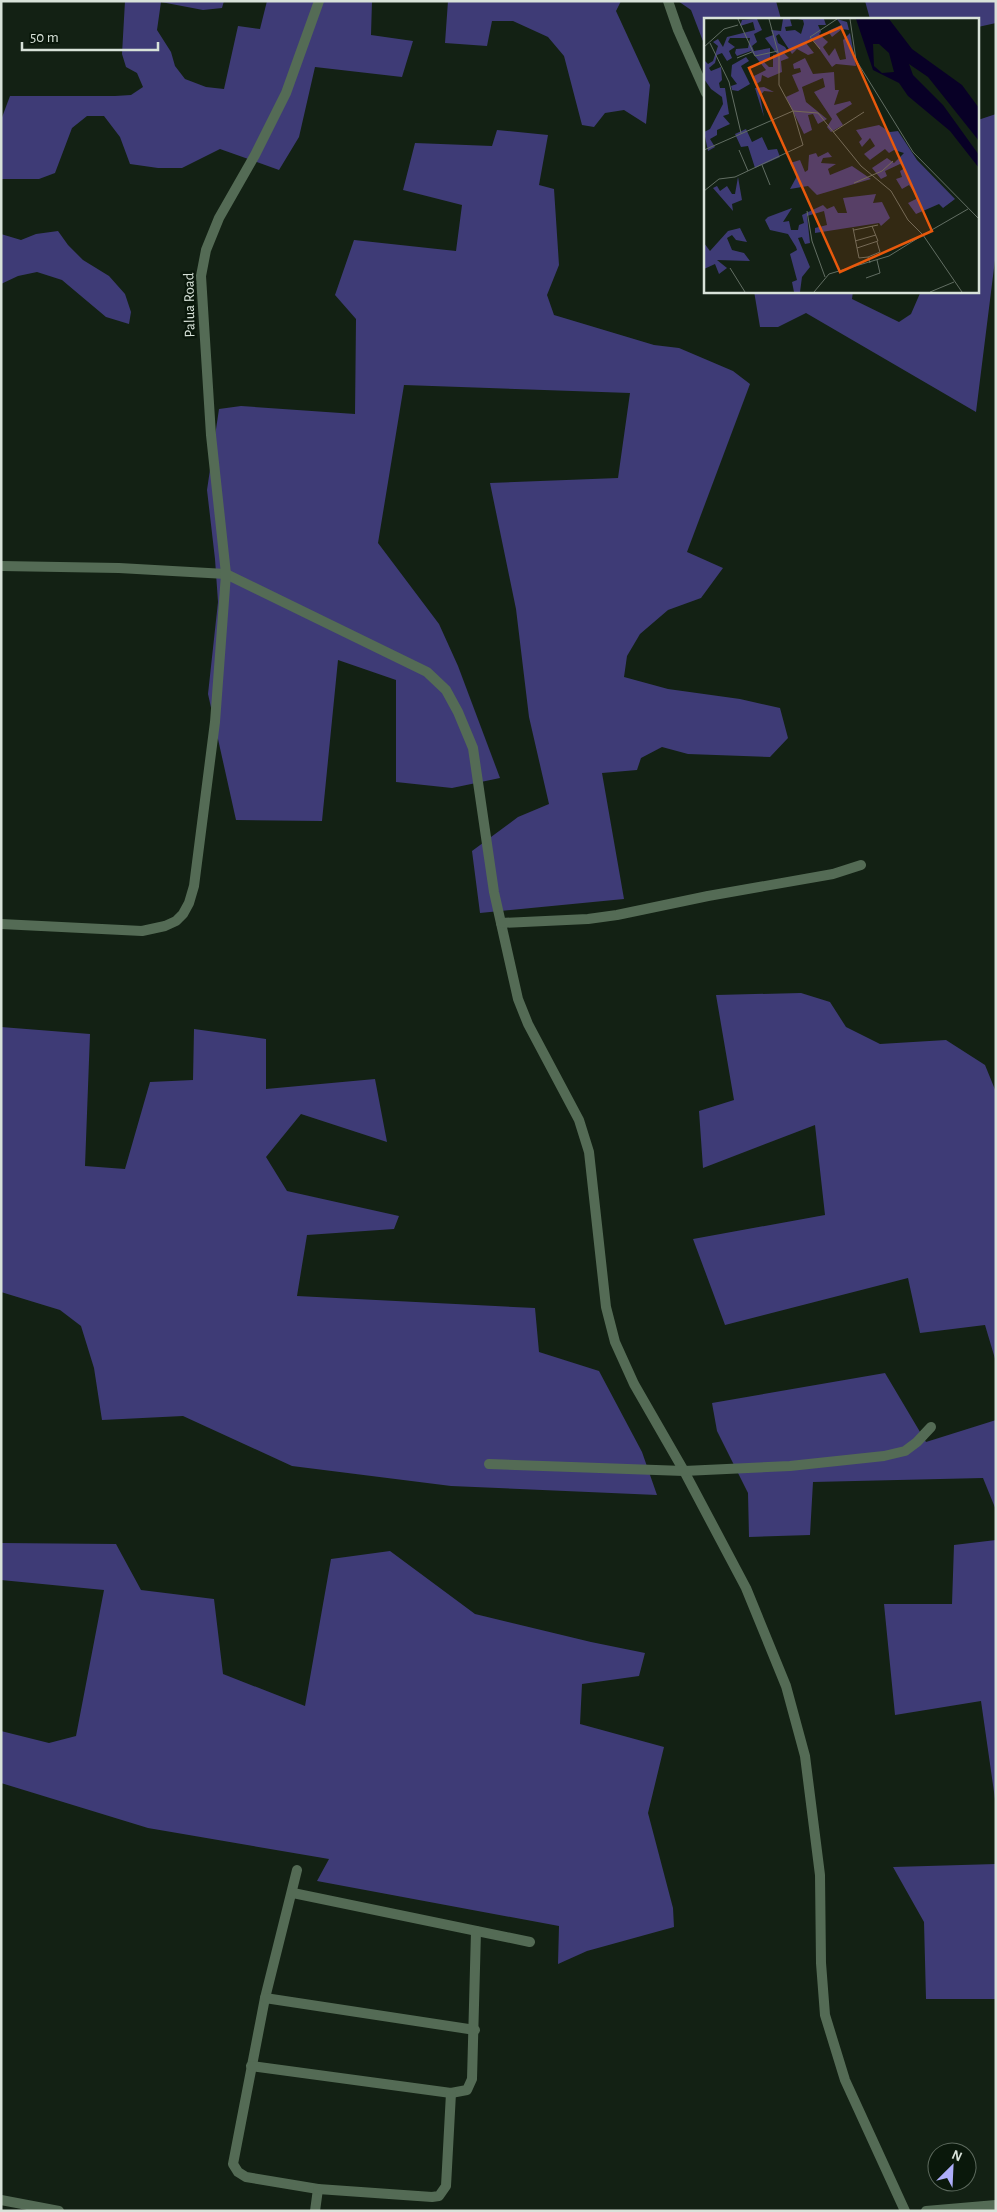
<svg xmlns="http://www.w3.org/2000/svg" width="997" height="2212" font-family="'Alegreya Sans',sans-serif">
<style>
.forest{fill:#3e3b76}
.lines{fill:none;stroke-linecap:round;stroke-linejoin:round}
.minor{stroke:#546b55;stroke-width:10}
.labels{text-anchor:middle;stroke-width:5;stroke-linejoin:round;paint-order:stroke}
.street-label{font-size:15px;fill:#d8e2d9;stroke:#0a180b}
.inset-road{fill:none;stroke:#626e63;stroke-width:1}
.view{fill:#e8590c;fill-opacity:0.15;stroke:#e8590c;stroke-width:2.5}
.inset-edge{fill:none;stroke:#d8e2d9;stroke-width:2.5}
</style>
<rect width="100%" height="100%" fill="#132114"/>
<g class="forest">
<polygon points="125,1 224,1 222,8 203,10 161,2 157,30 171,52 175,66 185,79 206,87 224,89 238,26 260,29 267,1 372,1 371,35 413,41 402,77 315,67 299,137 279,170 220,149 182,168 158,168 130,164 120,137 104,116 87,116 72,128 55,173 39,179 1,179 1,120 10,96 115,96 131,95 143,87 137,73 126,67 122,54"/>
<polygon points="448,1 621,1 616,11 650,85 646,124 624,110 605,113 594,127 582,125 564,56 548,37 513,21 492,21 487,46 445,43"/>
<polygon points="678,1 776,1 781,19 706,19 706,49 691,10"/>
<polygon points="865,1 996,1 996,23 978,27 978,19 870,19"/>
<polygon points="996,114 996,252 976,412 806,313 778,327 760,327 754,291 853,291 852,299 899,322 911,314 921,291 978,291 978,120"/>
<polygon points="497,130 548,135 539,185 554,189 559,265 547,295 554,315 654,345 679,348 733,371 750,384 687,552 723,568 701,598 668,610 640,634 627,656 624,677 668,689 740,699 780,708 788,738 770,757 688,754 662,747 641,758 637,770 602,773 624,899 480,913 472,851 518,817 549,804 529,717 516,609 490,483 618,478 630,393 404,385 378,543 439,624 458,666 500,778 452,788 396,782 396,680 338,660 322,821 236,820 208,694 218,602 215,559 207,490 219,409 241,406 355,414 356,319 335,295 354,240 456,251 462,205 403,190 415,143 492,146"/>
<polygon points="58,231 68,245 83,260 109,276 125,294 131,312 129,324 106,317 62,280 37,272 18,276 1,284 1,234 21,240 36,234"/>
<polygon points="801,993 830,1002 846,1027 880,1044 946,1040 985,1065 996,1092 996,1362 985,1325 920,1333 908,1278 725,1325 693,1239 825,1215 815,1125 703,1168 699,1111 734,1100 716,995"/>
<polygon points="1,1027 90,1034 85,1166 125,1169 150,1082 193,1080 194,1029 266,1039 266,1089 375,1079 387,1142 301,1114 266,1157 287,1191 399,1216 394,1229 307,1235 297,1296 535,1308 539,1352 599,1371 642,1452 657,1495 451,1486 292,1466 183,1416 102,1420 94,1368 81,1326 60,1310 1,1292"/>
<polygon points="885,1373 926,1442 996,1420 996,1510 983,1478 813,1482 810,1535 749,1537 748,1493 717,1431 712,1403"/>
<polygon points="996,1540 996,1806 981,1701 895,1715 884,1604 952,1604 954,1545"/>
<polygon points="1,1543 116,1544 141,1590 214,1599 223,1674 305,1706 331,1559 390,1551 475,1614 591,1642 645,1653 639,1676 582,1684 580,1724 664,1747 648,1813 673,1908 674,1927 587,1951 558,1964 559,1926 317,1881 329,1859 148,1828 1,1783 1,1731 49,1743 76,1736 104,1590 1,1580"/>
<polygon points="996,1864 996,1999 926,1999 924,1922 893,1867"/>
</g>
<g class="lines">
<g class="minor">
<polyline points="668,1 678,30 706,93"/>
<polyline points="1,566 119,568 226,574 427,672 446,690 458,712 473,748 494,892 518,999 528,1024 579,1120 589,1152 606,1307 615,1342 634,1384 684,1471 746,1588 786,1686 805,1756 820,1875 821,1963 825,2015 845,2080 905,2211"/>
<polyline points="501,923 588,919 617,915 708,896 833,874 861,865"/>
<polyline points="1,924 142,931 165,926 176,921 183,914 189,903 194,886 215,722 226,574 211,435 201,276 206,250 219,218 255,155 286,93 319,1"/>
<polyline points="489,1464 684,1471 790,1466 884,1456 905,1451 917,1442 931,1427"/>
<polyline points="297,1870 265,1998 233,2164 238,2172 246,2177 318,2189 315,2211"/>
<polyline points="293,1893 530,1942"/>
<polyline points="265,1998 475,2030"/>
<polyline points="251,2066 451,2093 467,2090 472,2079 476,1931"/>
<polyline points="318,2189 432,2197 439,2196 446,2186 451,2093"/>
<polyline points="1,2200 59,2211"/>
<polyline points="926,2211 996,2205"/>
</g>
</g>
<g class="labels">
<g class="street-label">
<text transform="translate(189 305) rotate(-91)" y="5">Palua Road</text>
</g>
</g>
<g transform="translate(704 18)">
<rect width="275" height="275" fill="#132114"/>
<path d="M53 1 58 12 50 16 53 24 48 28 50 33 66 30V41L60 44 65 49H69V37L73 36 61 20 69 17 67 12 77 13 79 1H86L88 8 81 9 82 13 91 12 97 16 100 6 99 2 94 1H120L122 7H114L117 14 115 16 124 24 119 29 125 38 131 30 136 42 142 41 139 22 146 15 152 48 132 46 128 49 109 22H104L102 25 110 35 104 37 93 31 88 36 75 16 72 18 74 25 81 29 83 32 79 34 85 40 77 43 78 54 64 60 58 57 57 63 51 67 50 58 62 52 47 33 33 38 31 35 32 31 44 30 46 20H26L24 24 31 29 25 33 28 40 23 43 18 35 13 37 11 45 5 50 7 53 17 49 18 62 15 65 16 70H21L25 96 19 98 26 106 13 112V117L6 121 11 129 4 133 0 114 6 111 19 86 18 79 7 71 0 61V42L4 46 9 43 14 28 9 24 14 21 19 29 23 19 51 12 49 4 36 8 38 2ZM133 1 143 4 145 12 138 11 128 19 124 13 137 7ZM42 39 45 43 37 48 46 66 34 73 28 72 27 68 33 66 27 58 28 47ZM101 40 109 56 130 54 131 72H135L130 87 146 83 148 86 132 96 139 107 127 114 123 109 128 101 110 74 121 69 119 60 98 69 102 84 123 101 114 106 109 96 104 97 108 112 100 116 82 79 95 73 88 57 97 54 96 50 90 51 89 46ZM60 69 70 74 60 73 56 78 60 99 51 70ZM175 107 186 114 194 113 213 142 251 181 239 190 235 186 212 196 204 185 214 180 205 167 198 171 192 161 198 159 196 153 201 150 196 146 181 153 183 158 177 161 168 150 183 140 190 145 200 135 190 132 185 135 181 131 166 142 160 136 171 128 166 120 158 129 155 124 158 121 152 112ZM42 111 48 124 58 119 64 132 73 131 76 139 51 150 44 128 37 129 31 116ZM124 134 128 139 119 140 117 145 132 146 124 151 126 157 148 148 167 161 113 177 104 168 86 171 93 158 86 145 96 142 101 154 104 152 105 137 112 135 114 139ZM34 159 38 182 28 186 29 193 9 170 13 168 16 173 23 168 28 176H31ZM172 176 169 185 178 184 186 200 177 208 175 205 111 215V210L123 207 120 193 103 198 106 225 101 226 98 219 94 220 106 249 98 259 96 274H90L88 264 93 262 86 236 93 232 92 229 84 216 66 212 61 202 64 199 88 190 79 204 85 203 87 212H94L95 207 100 205 98 197 119 187 123 191 130 188 134 195H143L139 180ZM36 210 43 224 32 222 28 217 23 220 28 232 40 235 46 243 13 242 23 250 15 256 11 246 0 251V225L6 233 24 213Z" fill="#3e3b76"/>
<path d="M152 1H185L208 31 258 67 275 90V123L224 59 205 46 209 57 239 87 275 137V150L246 113 204 78 195 65 169 52ZM169 26H175L185 35 190 54 178 55 170 48Z" fill="#080026" fill-rule="evenodd"/>
<path class="inset-road" d="M34 1 51 38 74 33M146 1 152 42 209 134 275 201M6 25 25 64 37 115M0 29 20 11 34 7M116 31 106 19 133 1M33 40 48 34M129 114 160 94M0 132 89 93 114 95 157 148 187 173 204 202 219 217 185 238 125 256 110 274M35 132 44 153M58 147 66 167M150 165 178 153 189 143M0 173 15 161 31 159 99 127 89 93 75 67V38L65 1M103 193 108 223 121 259M149 210 155 240 164 239 166 245M150 212 174 207M151 223 172 217M153 230 174 223 168 208M164 239 176 234 173 224M26 250 41 274M162 260 176 255 173 242M226 274 250 264M258 274 219 217 264 191"/>
<path class="view" d="M137 9 228 213 136 254 45 50Z"/>
<rect width="275" height="275" class="inset-edge"/>
</g>
<rect width="997" height="2212" fill="none" stroke="#d8e2d9" stroke-width="5"/>
<g transform="translate(952 2167) rotate(24)"><circle r="24" fill="#0a180b" stroke="#5c695d"/>
<path d="M0-4L9 19L0 12L-9 19Z" fill="#aeaefa"/>
<text y="-8" font-size="14" font-weight="bold" text-anchor="middle" fill="#d8e2d9">N</text>
</g>
<path d="M22 42v8h136v-8" fill="none" stroke="#d8e2d9" stroke-width="2.5"/>
<text x="30" y="42" font-size="15" fill="#d8e2d9" stroke="#0a180b" stroke-width="4" paint-order="stroke">50 m</text>
</svg>
